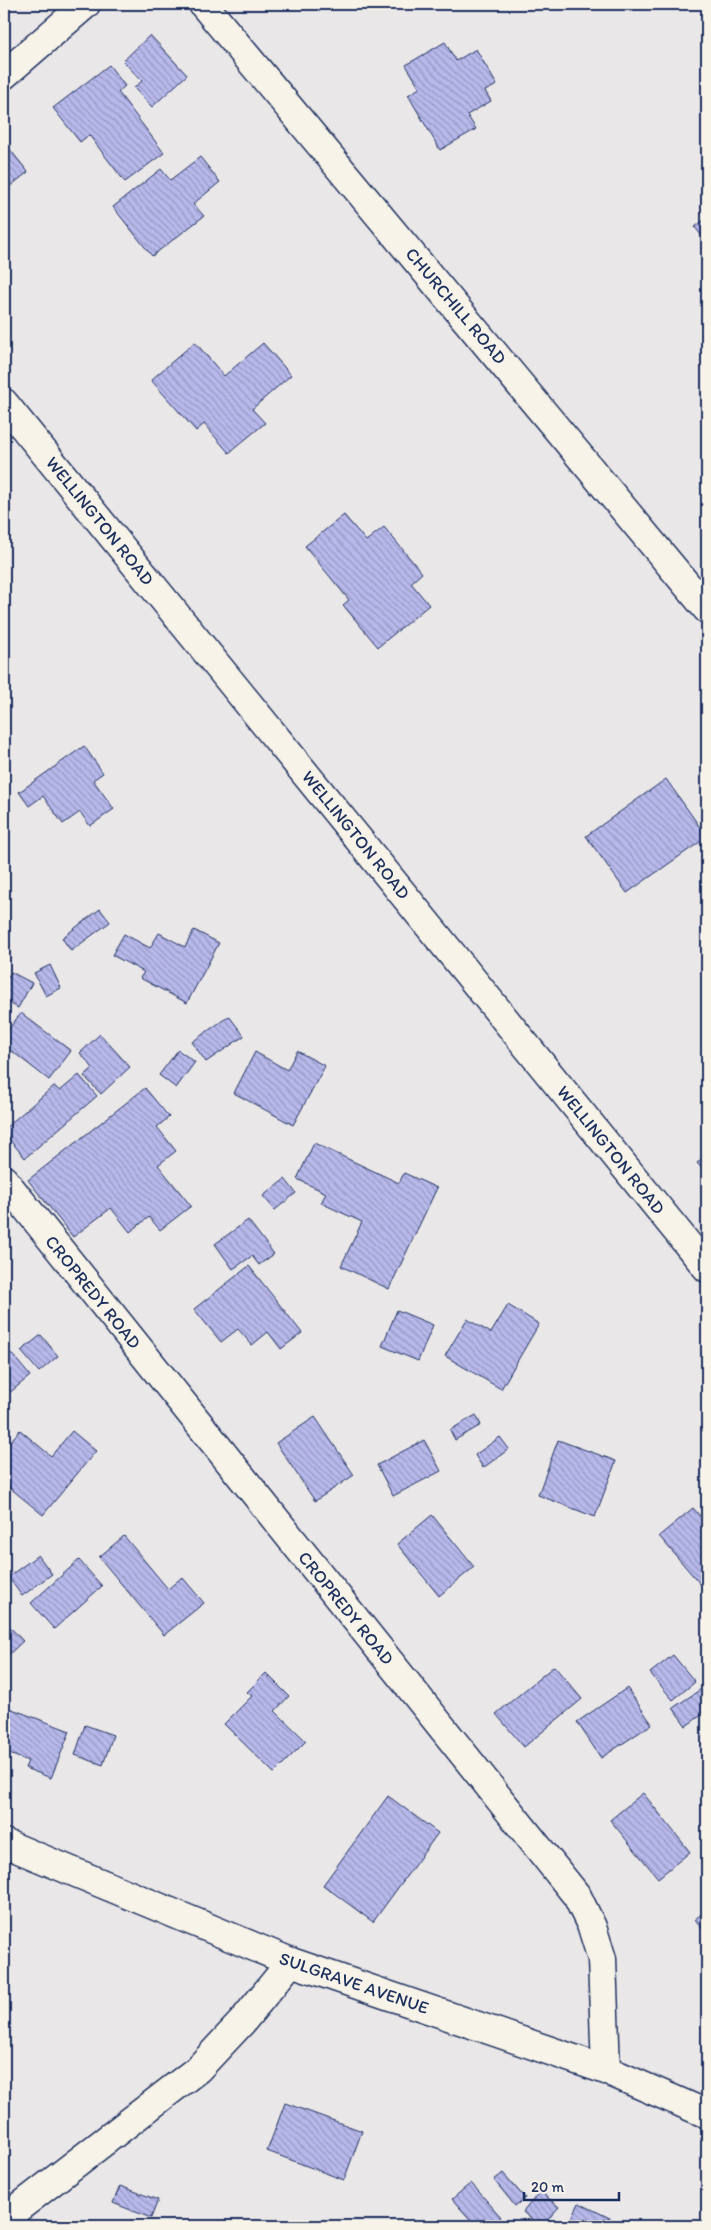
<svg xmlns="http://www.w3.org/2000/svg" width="711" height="2230" font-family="Itim,sans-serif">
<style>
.building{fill:url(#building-back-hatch);stroke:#1b2f5e}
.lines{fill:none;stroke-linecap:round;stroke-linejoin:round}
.minor-casing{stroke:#1b2f5e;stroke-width:31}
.secondary-casing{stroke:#1b2f5e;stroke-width:31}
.minor{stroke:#f7f3e8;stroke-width:28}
.secondary{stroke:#f7f3e8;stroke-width:28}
.labels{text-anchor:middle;stroke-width:4;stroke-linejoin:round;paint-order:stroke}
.street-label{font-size:18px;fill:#1b2f5e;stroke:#f7f3e8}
</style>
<defs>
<pattern id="building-back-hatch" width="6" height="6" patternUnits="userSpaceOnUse" patternTransform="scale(1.25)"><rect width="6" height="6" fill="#b8b9eb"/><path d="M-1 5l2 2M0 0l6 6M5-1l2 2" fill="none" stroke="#9597c2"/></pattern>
</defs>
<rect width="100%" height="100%" fill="#eae7e9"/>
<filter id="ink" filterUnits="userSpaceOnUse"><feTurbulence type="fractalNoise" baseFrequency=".02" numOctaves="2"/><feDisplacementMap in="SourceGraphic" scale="10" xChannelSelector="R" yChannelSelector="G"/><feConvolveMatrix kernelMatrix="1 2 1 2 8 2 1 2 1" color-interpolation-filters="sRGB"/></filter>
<g filter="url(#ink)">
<g class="building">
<polygon points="150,35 187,75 152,107 134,88 142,81 123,61"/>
<polygon points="445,42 456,61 476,49 497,85 485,91 491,101 467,115 476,129 440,150 408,95 420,88 406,65"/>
<polygon points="109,65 125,86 118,92 164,153 125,182 89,135 80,142 53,108"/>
<polygon points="4,142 28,172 4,191"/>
<polygon points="200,157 220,182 193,204 204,216 152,256 113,207 161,169 170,180"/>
<polygon points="707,218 707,243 695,227"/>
<polygon points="195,342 224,376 263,343 291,375 252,409 265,423 229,453 204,424 196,431 151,380"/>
<polygon points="344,515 366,541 384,527 422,573 411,583 429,605 378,647 343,605 349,600 305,546"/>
<polygon points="84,746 103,773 93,780 114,809 90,826 80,812 63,824 43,796 29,806 19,792"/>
<polygon points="666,779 707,837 627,893 586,836"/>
<polygon points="100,909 110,922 71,951 62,938"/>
<polygon points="194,930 219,943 187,1003 140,978 144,972 112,955 124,934 150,948 159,933 185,947"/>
<polygon points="50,965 61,988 46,996 34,973"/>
<polygon points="11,972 32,983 18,1008 4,1000 4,985"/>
<polygon points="21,1013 71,1051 49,1080 4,1045 4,1035"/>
<polygon points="229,1016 244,1036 206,1062 192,1042"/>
<polygon points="100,1034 130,1067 101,1094 84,1076 93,1068 80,1053"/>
<polygon points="178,1050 195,1062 176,1088 159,1075"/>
<polygon points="297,1051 325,1066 293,1125 234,1093 255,1052 287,1070"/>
<polygon points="79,1075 97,1096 25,1158 4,1133 4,1129 54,1086 60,1091"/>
<polygon points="145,1088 169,1117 157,1127 176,1151 158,1165 191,1206 160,1230 149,1217 130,1232 111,1208 73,1237 28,1180"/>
<polygon points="314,1143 399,1183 404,1173 437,1188 389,1289 341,1266 362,1222 321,1203 326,1193 297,1179"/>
<polygon points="707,1154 707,1174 697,1163"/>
<polygon points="285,1179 296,1193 275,1210 263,1196"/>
<polygon points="248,1220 274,1254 259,1265 252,1256 233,1269 215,1244"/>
<polygon points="249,1266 302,1333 281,1349 268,1332 252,1345 238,1329 221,1342 194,1309"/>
<polygon points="508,1305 539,1324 501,1389 445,1356 467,1319 491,1333"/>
<polygon points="397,1310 433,1325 418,1361 382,1346"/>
<polygon points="41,1335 58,1356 39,1372 21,1351"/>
<polygon points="11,1353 30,1376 8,1394 4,1389 4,1359"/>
<polygon points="476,1415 481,1425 455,1440 450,1430"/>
<polygon points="315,1417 354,1475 315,1501 276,1443"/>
<polygon points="20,1430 51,1456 72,1431 96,1451 43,1515 4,1483 4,1449"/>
<polygon points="500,1437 509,1449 483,1468 475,1455"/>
<polygon points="424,1440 441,1471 393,1496 377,1465"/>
<polygon points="558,1440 616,1461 595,1517 538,1495"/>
<polygon points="693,1508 707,1524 707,1592 659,1536"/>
<polygon points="432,1515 474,1567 439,1596 397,1544"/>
<polygon points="124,1536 168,1589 182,1577 204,1603 164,1635 99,1557"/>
<polygon points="38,1555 52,1574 22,1596 8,1577"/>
<polygon points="79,1560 102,1586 54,1629 31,1603"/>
<polygon points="10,1627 23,1641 4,1659 4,1633"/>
<polygon points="673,1655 695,1682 673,1700 650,1673"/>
<polygon points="554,1666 582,1699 524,1747 496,1714"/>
<polygon points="266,1673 289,1696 275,1711 306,1741 274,1773 224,1724 252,1696 247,1692"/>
<polygon points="707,1685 707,1711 686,1726 673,1708"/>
<polygon points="627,1688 652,1724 601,1758 577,1722"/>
<polygon points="4,1706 70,1731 51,1778 25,1768 28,1761 4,1752"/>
<polygon points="85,1725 113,1735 103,1765 75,1755"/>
<polygon points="643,1793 690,1852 658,1878 610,1820"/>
<polygon points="388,1796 438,1833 373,1922 323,1885"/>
<polygon points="707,1910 707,1936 695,1919"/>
<polygon points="285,2103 362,2131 344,2180 267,2151"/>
<polygon points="503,2173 525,2198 515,2206 494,2180"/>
<polygon points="471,2183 501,2217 491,2226 476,2226 452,2199"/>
<polygon points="120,2186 158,2200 151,2218 113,2203"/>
<polygon points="540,2191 559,2207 542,2226 539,2226 523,2212"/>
<polygon points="579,2203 626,2226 568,2226"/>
</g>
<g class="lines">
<g class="minor-casing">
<g id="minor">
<polyline points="203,4 707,609"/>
<polyline points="4,75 86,4"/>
<polyline points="4,1180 577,1896 592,1927 602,1959 606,2070"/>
<polyline points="4,1843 291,1962 606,2070 707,2114"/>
<polyline points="4,2219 198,2069 242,2022 291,1962"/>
</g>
</g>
<g class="secondary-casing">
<polyline id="secondary" points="4,403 707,1268"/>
</g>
<use href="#minor" class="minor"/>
<use href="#secondary" class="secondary"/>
</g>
</g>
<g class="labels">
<g class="street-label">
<text transform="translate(456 306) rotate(50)" y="6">CHURCHILL ROAD</text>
<text transform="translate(100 521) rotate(51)" y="6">WELLINGTON ROAD</text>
<text transform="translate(356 835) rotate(51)" y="6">WELLINGTON ROAD</text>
<text transform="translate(611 1150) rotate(51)" y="6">WELLINGTON ROAD</text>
<text transform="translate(93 1292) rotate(51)" y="6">CROPREDY ROAD</text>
<text transform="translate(346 1608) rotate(51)" y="6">CROPREDY ROAD</text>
<text transform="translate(354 1983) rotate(19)" y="6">SULGRAVE AVENUE</text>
</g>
</g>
<rect width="711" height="2230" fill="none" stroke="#f7f3e8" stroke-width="20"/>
<rect x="10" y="10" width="691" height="2210" fill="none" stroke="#1b2f5e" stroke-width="2" filter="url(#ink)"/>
<path d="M524 2192v8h95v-8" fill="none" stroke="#1b2f5e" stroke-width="2.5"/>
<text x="531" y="2192" font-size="15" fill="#1b2f5e" stroke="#f7f3e8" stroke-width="4" paint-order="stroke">20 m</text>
</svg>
